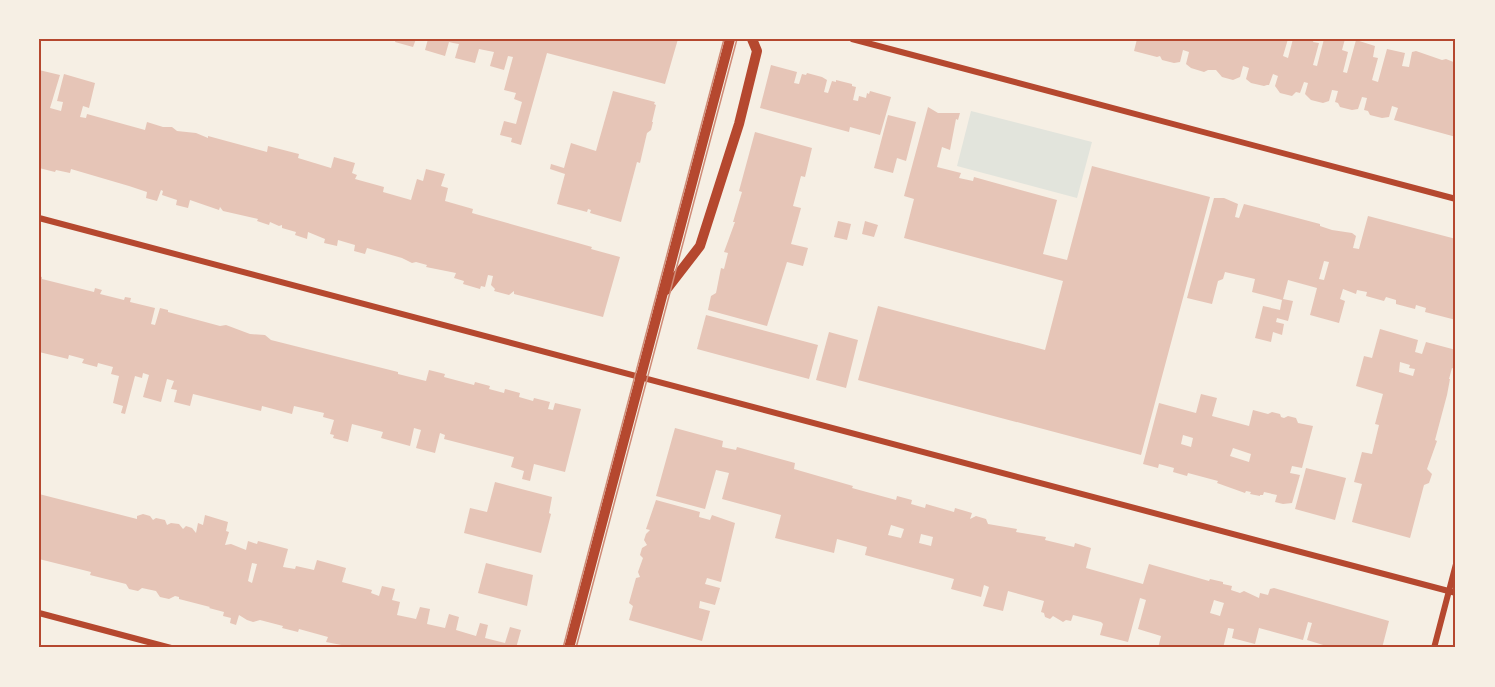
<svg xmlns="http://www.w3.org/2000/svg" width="1495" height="687" font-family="Montserrat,sans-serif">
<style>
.green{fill:#e2e4dc}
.building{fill:#e6c5b7;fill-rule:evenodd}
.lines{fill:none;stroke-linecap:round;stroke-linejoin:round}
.minor{stroke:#b5482f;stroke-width:6}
.tertiary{stroke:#b5482f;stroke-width:10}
.tram{stroke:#cf8b77;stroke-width:1.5}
.neatline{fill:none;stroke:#b5482f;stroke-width:2}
</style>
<rect width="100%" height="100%" fill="#f6efe4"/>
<polygon class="green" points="971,111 1092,142 1077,198 957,166"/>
<g class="building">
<polygon points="396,39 416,39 413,47 395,42"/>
<polygon points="428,39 678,39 665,84 547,53 521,145 511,142 512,138 500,135 504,121 516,124 522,102 514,99 516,93 504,90 513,57 508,56 504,70 490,66 494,52 479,49 475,63 455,58 459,44 453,43 449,42 445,56 425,50"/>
<polygon points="1137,39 1288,39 1283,56 1288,58 1293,39 1314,39 1313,42 1319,43 1313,65 1317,66 1324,39 1345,39 1342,50 1348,52 1343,72 1347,73 1356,40 1375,46 1373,57 1378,58 1372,80 1378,82 1387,49 1405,53 1402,66 1409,67 1412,52 1416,51 1442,60 1446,59 1456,63 1456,137 1394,120 1398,108 1392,106 1389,117 1382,118 1370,115 1368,111 1364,110 1367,98 1362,97 1358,109 1352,110 1340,107 1338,103 1335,102 1338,91 1332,90 1329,101 1323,103 1311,100 1305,94 1308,83 1304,82 1300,93 1296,92 1292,96 1280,93 1275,86 1278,76 1273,74 1269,85 1267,85 1264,86 1251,83 1246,79 1249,68 1243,66 1240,77 1233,80 1222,77 1216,70 1208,70 1204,72 1191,68 1186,64 1189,52 1183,50 1180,62 1174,63 1162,60 1160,56 1157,57 1134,51"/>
<polygon points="771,65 797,72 794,83 799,84 802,74 806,75 807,73 822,77 827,80 824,92 828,93 832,81 836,82 836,80 852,84 852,86 856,87 853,100 858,101 859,96 866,98 867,93 869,94 870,91 891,97 880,135 850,127 849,132 760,108"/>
<polygon points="39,70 60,75 50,108 61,111 63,102 57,101 64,74 95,83 89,108 83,106 80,117 86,118 87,114 145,130 147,122 163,127 172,127 177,131 196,133 208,138 208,136 267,152 268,146 299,154 298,158 331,168 334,157 355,163 352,173 357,175 355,179 384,187 383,192 411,200 417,179 423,181 426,169 445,174 441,186 448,188 445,201 473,209 472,213 592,247 591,249 620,257 603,317 514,294 514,291 509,295 494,291 495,289 491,285 493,276 488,275 485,287 481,286 480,289 463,284 464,281 454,278 456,273 426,267 427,265 416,262 412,263 402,258 367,248 365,254 354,251 355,245 338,240 337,246 324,243 325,239 308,232 307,239 295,235 296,232 282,228 282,225 279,226 270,222 269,225 257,221 258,219 223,211 220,207 219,210 190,200 188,208 176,205 177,200 162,195 163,191 161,190 157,201 146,198 147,192 129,186 71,169 70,173 56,170 55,172 39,168"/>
<polygon points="613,91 655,102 654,104 656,105 652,122 653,122 651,130 647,133 640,163 637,162 621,222 590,213 591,210 588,209 587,212 557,204 565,174 550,169 551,164 564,168 571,143 596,151"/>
<polygon points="928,107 938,113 960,113 958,120 956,119 950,150 942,147 937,167 961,173 959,178 973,181 974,177 1057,200 1043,254 1067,260 1092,166 1210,197 1141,455 858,380 878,306 1045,350 1063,281 904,238 914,199 904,196"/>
<polygon points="888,115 916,122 906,161 897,158 893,173 874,168"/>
<polygon points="755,132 812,148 805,177 801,176 793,206 801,208 791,244 808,248 803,266 787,262 767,326 708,310 711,296 716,293 721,268 724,269 728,253 724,252 735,222 733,222 742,192 739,191"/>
<path d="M1214 198H1224L1238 204 1235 217 1239 218 1244 204 1320 224V226L1332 230 1352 233 1356 236 1353 248 1359 249 1368 216 1456 239V320L1425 312 1426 308 1416 305 1415 309 1396 304V300L1386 297 1384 301 1366 296 1367 292 1357 290 1356 294 1343 289 1340 299 1345 301 1339 323 1310 315 1317 288 1288 280 1283 299 1293 301 1288 321 1277 318 1276 322 1284 324 1282 335 1273 332 1271 342 1255 338 1263 306 1280 310 1282 300 1252 292 1255 279 1225 272 1223 279 1218 281 1212 304 1187 298ZM1324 261 1329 262 1324 280 1319 279Z"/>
<polygon points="838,221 851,224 847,240 834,237"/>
<polygon points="865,221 878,225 874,237 862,234"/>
<polygon points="39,276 42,277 42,279 94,292 95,288 102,290 100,294 124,300 125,297 131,298 130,302 155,308 151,324 155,325 160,308 168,310 168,312 220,326 226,325 250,334 265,335 271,340 398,372 398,374 426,381 429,370 445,374 444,377 474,385 475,382 490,386 489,389 504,393 505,389 520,393 519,397 533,401 534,398 550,402 548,409 553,410 555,403 581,409 565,472 534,464 530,481 522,479 524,471 511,467 514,457 444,439 445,435 440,433 435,453 416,448 421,430 414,428 410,446 381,438 383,432 352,424 348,442 333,438 334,435 330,434 334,420 323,417 324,413 294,406 292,414 262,406 261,411 193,394 190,406 174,402 177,390 171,389 174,381 167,379 161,402 143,397 149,375 143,373 142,378 135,376 125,414 121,413 123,406 113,403 119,376 111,374 113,367 98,363 97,367 82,363 84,359 69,355 68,359 39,352"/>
<polygon points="706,315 818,345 809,379 697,349"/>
<path d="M1380 329 1418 340 1415 352 1422 354 1426 342 1456 350V363L1455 369 1452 368 1449 379H1450L1447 395 1435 440 1437 441 1427 469 1432 474 1429 483 1424 485 1410 538 1352 522 1362 484 1354 482 1362 452 1372 454 1379 425 1375 424 1383 394 1356 386 1364 356 1372 358ZM1400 362 1410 365 1409 368 1415 369 1413 376 1399 372Z"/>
<polygon points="829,332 858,340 846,388 816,380"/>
<path d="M1201 394 1217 398 1212 416 1249 426 1253 410 1268 414 1272 412 1280 414 1281 417 1284 418 1288 416 1296 418 1298 423 1313 426 1302 468 1292 466 1290 473 1300 475 1292 503 1283 504 1275 502 1277 495 1264 492 1263 495H1260V496L1250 494 1251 492 1246 491 1245 493 1217 483 1218 481 1188 473 1187 476 1173 472 1174 468 1159 464 1158 468 1143 464 1159 403 1196 413ZM1183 435 1193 438 1191 447 1181 444ZM1233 448 1251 454 1249 462 1230 456Z"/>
<path d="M675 428 723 441 722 447 736 450 737 447 795 463 794 469 853 486 852 488 896 500 897 496 912 500 911 504 925 508 926 504 954 512 955 508 972 513 970 519 976 516 986 519 988 524 1017 529 1016 532 1046 537 1045 540 1074 547 1075 543 1091 548 1086 568 1143 584 1149 564 1209 581 1210 579 1223 582V584L1232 586 1231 590 1240 593 1244 591 1259 598 1260 593 1268 595 1270 589 1274 588 1389 621 1382 648H1333L1307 640 1312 623 1308 622 1303 640 1259 628 1255 644 1232 638 1234 629 1228 628 1223 648H1158L1161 636 1138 629 1146 600 1140 598 1128 642 1100 635 1103 624 1101 622 1073 615 1071 621 1066 620 1063 622 1053 616 1050 619 1045 617 1044 613 1041 612 1044 601 1008 591 1003 611 983 606 989 587 984 585 981 597 951 589 954 579 865 555 867 547 837 539 834 553 775 538 781 515 722 499 729 473 716 470 705 509 656 496ZM891 525 904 529 901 538 888 535ZM921 534 933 537 931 546 919 543ZM1214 600 1224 603 1220 616 1210 613Z"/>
<polygon points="1306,468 1346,478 1335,520 1295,509"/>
<polygon points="495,482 552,497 549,513 551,514 541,553 464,533 470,508 487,512"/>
<path d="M39 494 137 519V516L143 514 150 516 153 520 156 518 165 520 167 525 171 523 179 524 183 529 186 526 192 528 196 533 198 523 203 525 205 515 228 522 226 531 229 532 225 545 231 544 246 550 248 541 257 544 258 541 288 549 283 567 295 569 296 566 314 570 317 560 346 568 342 582 372 590 371 593 379 596 382 586 395 589 392 600 400 602 397 615 416 619 420 607 430 609 427 624 445 628 449 614 459 617 456 630 476 636 480 623 488 625 485 638 505 643 510 627 521 630 516 648H357L326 642 328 637 299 629 298 632 282 628 283 626 260 620 253 622 247 620 239 615 236 625 230 623 231 618 223 616 224 612 209 608 210 607 179 599V597L175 596 169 599 160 597 156 591 142 588 138 591 129 589 126 584 90 575 91 572 39 559ZM252 563 257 564 252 583 248 581Z"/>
<polygon points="656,500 700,512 699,517 710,520 712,515 735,523 721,582 707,578 705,584 720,588 715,605 700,601 699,608 710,611 702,641 629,620 633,606 629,603 636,578 640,577 638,572 643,558 640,555 642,548 647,545 644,540 646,534 650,530 646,529"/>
<polygon points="486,563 533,575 527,606 478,593"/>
</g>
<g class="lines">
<g class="minor">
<polyline points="852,39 1456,199"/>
<polyline points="39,218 1456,593"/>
<polyline points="39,613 171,648"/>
<polyline points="1434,648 1456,564"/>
</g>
<g class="tertiary">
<polyline points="666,290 700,246 739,124 757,51 752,39"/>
<polyline points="569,648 730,39"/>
</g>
<g class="tram">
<polyline points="563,648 724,39"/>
<polyline points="576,648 737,39"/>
</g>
</g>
<rect width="1495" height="687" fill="none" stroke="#f6efe4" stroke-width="81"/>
<rect x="40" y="40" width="1414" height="606" class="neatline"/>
</svg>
